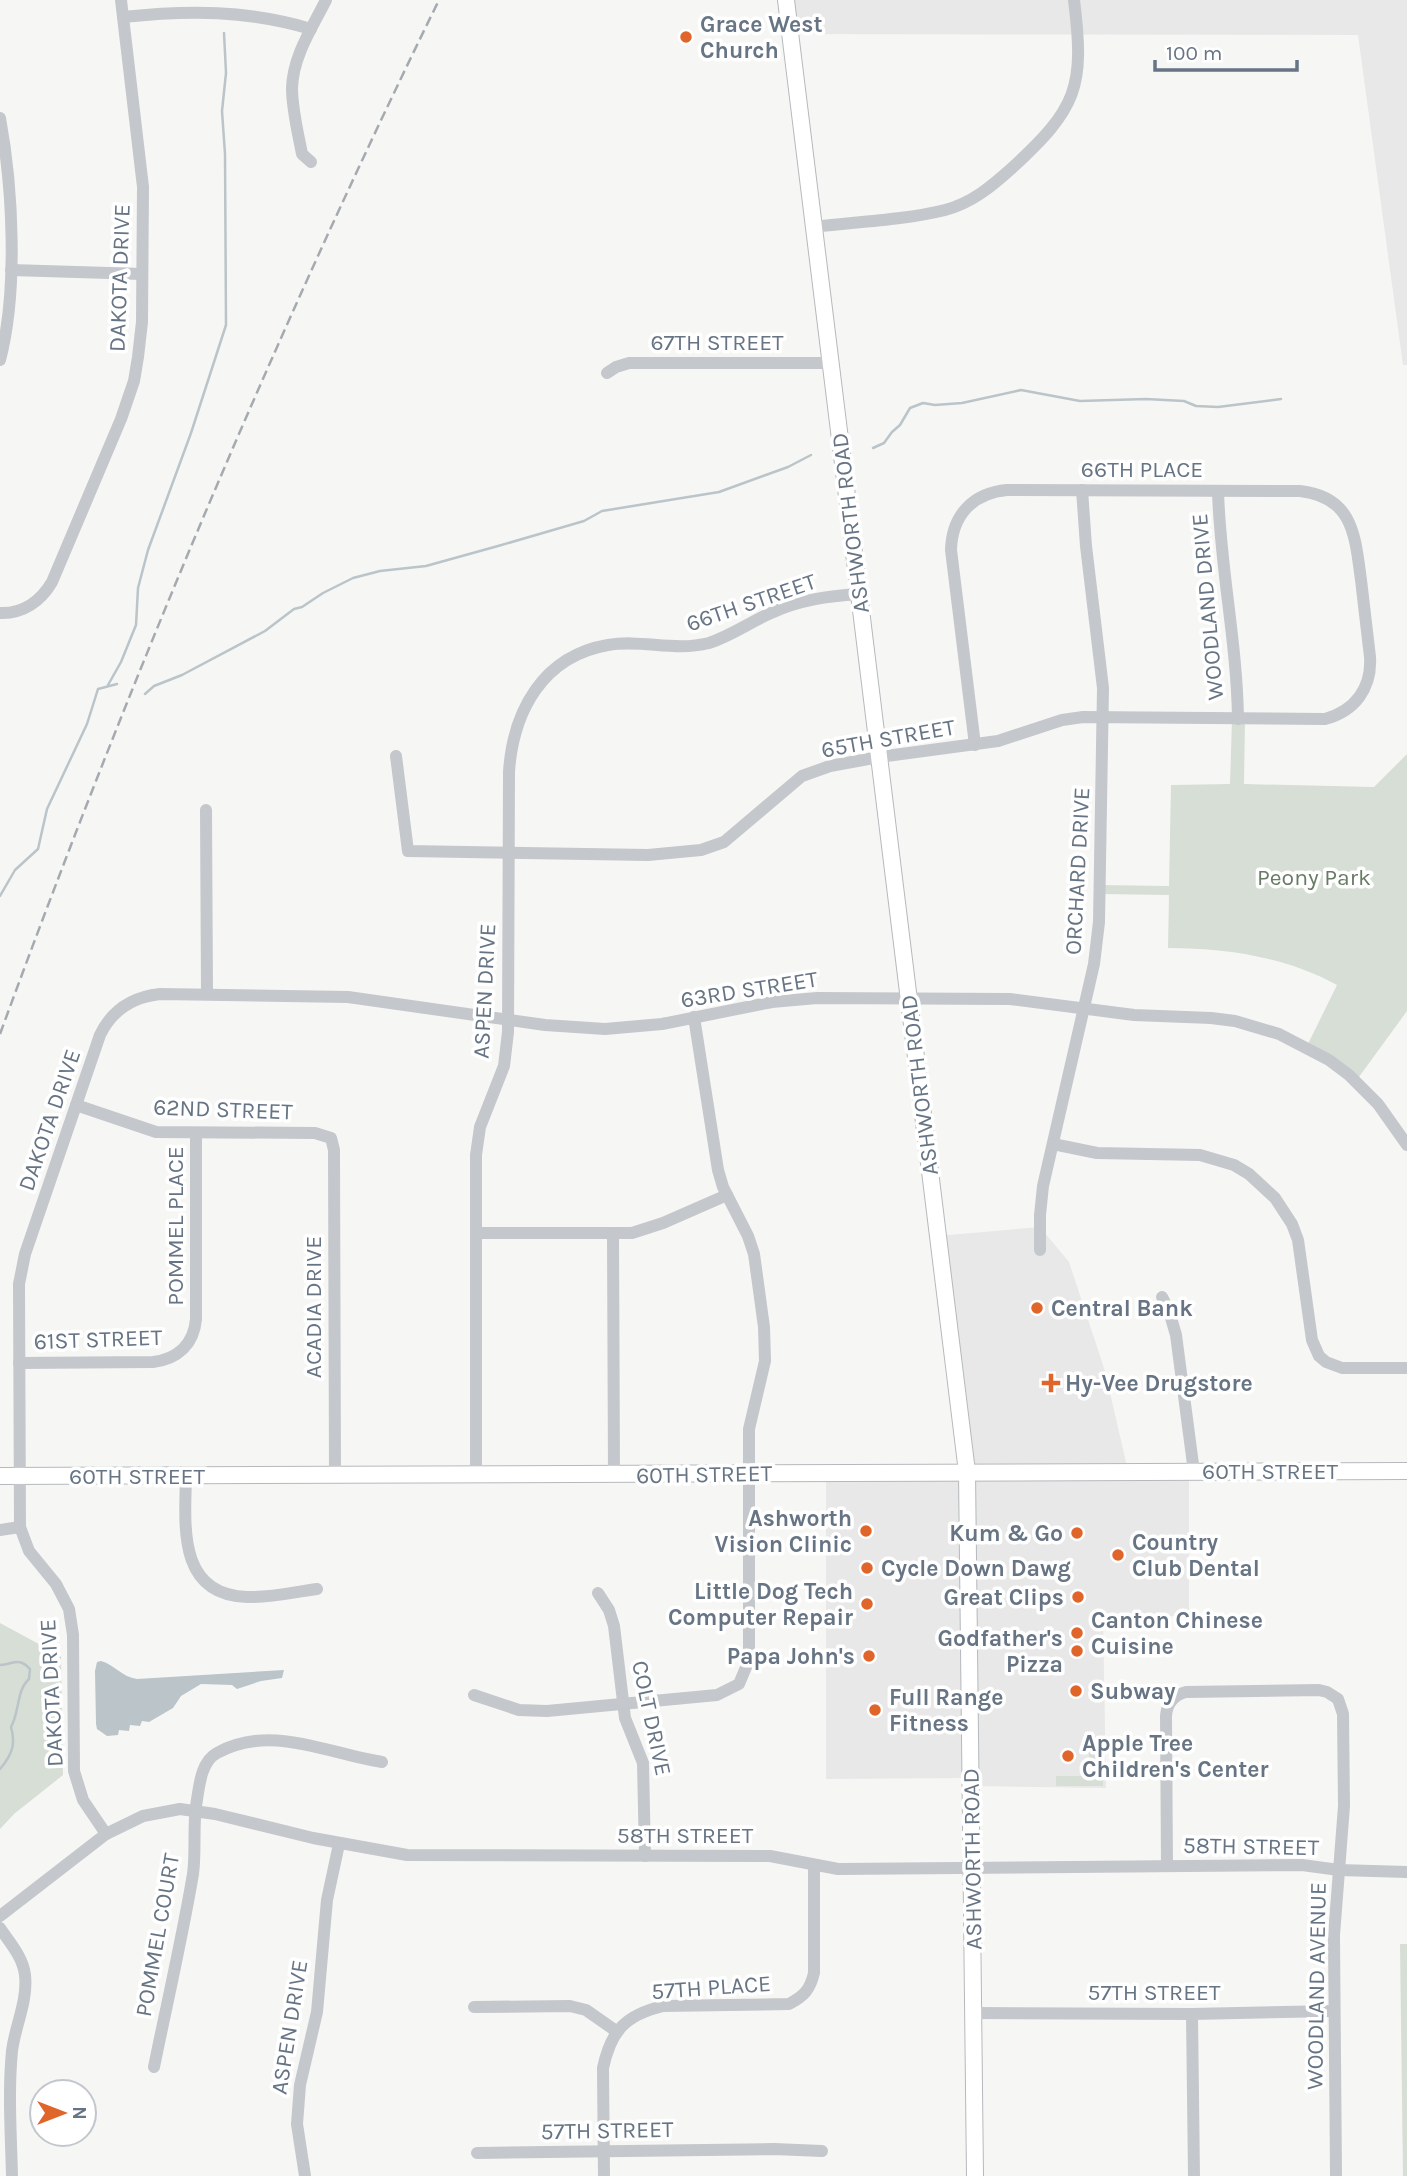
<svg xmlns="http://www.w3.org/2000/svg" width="1407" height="2176" font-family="Karla,sans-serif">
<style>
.built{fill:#e7e8e7}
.green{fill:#d7ded5}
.water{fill:#bac4c9}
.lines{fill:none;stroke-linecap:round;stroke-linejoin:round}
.stream{stroke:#bac4c9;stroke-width:2.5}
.major-casing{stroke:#b5b9bd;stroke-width:18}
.minor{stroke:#c4c7cb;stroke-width:12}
.major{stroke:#fff;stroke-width:16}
.rail{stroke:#a5aab0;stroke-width:2.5;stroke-dasharray:10 5;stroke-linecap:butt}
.poi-dot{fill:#e0652b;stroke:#fff;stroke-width:2.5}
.labels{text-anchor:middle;stroke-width:7;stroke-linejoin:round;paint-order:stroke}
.poi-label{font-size:23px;font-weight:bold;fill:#667484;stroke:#fff;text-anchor:start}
.street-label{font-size:23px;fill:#667484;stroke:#fff}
.park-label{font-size:23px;fill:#687b65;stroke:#fff}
</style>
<rect width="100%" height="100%" fill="#f6f7f4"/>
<g class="built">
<polygon points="786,0 1407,0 1407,365 1403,365 1358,35 790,34"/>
<polygon points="1040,1227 1069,1262 1105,1371 1128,1471 1189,1472 1189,1616 1103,1617 1106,1788 972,1786 971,1778 826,1779 826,1472 967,1472 937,1236"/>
</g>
<g class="green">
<path d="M1232 719H1245L1244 784 1374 787 1407 754V1011L1356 1081 1307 1046 1337 985C1285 957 1227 948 1168 948L1169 895 1100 894V885L1169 886 1171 785 1230 784Z"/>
<polygon points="0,1623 61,1656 63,1775 14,1814 0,1829"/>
<polygon points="1089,1736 1103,1736 1103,1786 1056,1786 1056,1776 1089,1776"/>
<polygon points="1400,1944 1407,1944 1407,2176 1403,2176"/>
</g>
<path class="water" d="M101 1661C115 1665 122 1677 137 1679L284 1670 282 1678 261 1681 237 1689 232 1685 201 1684 181 1696 173 1708 149 1722 142 1721 140 1726 130 1725 129 1731 119 1730 118 1735 107 1736 97 1729 96 1724 95 1671 97 1662Z"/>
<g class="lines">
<g class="stream">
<polyline points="873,448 884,443 892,432 900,425 910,408 923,403 935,405 962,403 1021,390 1080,401 1146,399 1184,401 1196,406 1218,407 1281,399"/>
<polyline points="108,685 121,662 136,625 138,588 148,550 191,433 226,325 225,154 222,111 226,73 224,33"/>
<polyline points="145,694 154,686 182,675 265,631 294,609 302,607 323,593 353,578 380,571 426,566 498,546 584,521 602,511 719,492 788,467 811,455"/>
<polyline points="0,896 15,870 38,849 47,809 87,724 98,689 117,684"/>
<path d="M0 1665C14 1664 19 1657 30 1669L29 1679C16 1691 20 1711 11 1727 16 1744 12 1755 0 1769"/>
</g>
<g class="major-casing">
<g id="major">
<polyline points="786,0 967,1472 975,2176"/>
<polyline points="0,1476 1407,1471"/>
</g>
</g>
<g class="minor">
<path d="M123 17C189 10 247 10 311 29"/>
<path d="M0 118C13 188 18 292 0 360"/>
<path d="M311 162 302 154C298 133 292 109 292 88 293 56 312 28 326 0"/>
<path d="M813 227C855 222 905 220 945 210 972 203 992 186 1012 168 1077 108 1085 88 1074 0"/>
<polyline points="11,270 142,274"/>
<polyline points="607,373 616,367 629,363 830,363"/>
<path d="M1218 491C1220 567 1237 642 1238 719"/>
<path d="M0 613C23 614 41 601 52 582L121 419 134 381 138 357 142 322 143 187 121 0"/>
<path d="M396 756 408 851 648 855 701 850 724 842 802 776 830 766 879 757 998 741 1062 720 1083 717 1325 719C1355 711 1372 688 1370 657 1367 631 1364 606 1361 580 1355 537 1354 497 1300 491L1007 490C973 493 952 515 951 550L975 745"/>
<polyline points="206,810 207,994"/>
<polyline points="76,1105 156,1132 315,1133 331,1138 334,1150 335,1476"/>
<polyline points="1053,1144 1097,1153 1200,1155 1234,1165 1249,1174 1275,1198 1292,1224 1298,1240 1312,1340 1319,1356 1326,1362 1342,1368 1407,1368"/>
<polyline points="476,1233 632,1233 663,1223 727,1195"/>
<polyline points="613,1234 614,1475"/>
<polyline points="1040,1250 1040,1215 1043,1186 1094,964 1099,922 1103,688 1086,546 1082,490"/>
<polyline points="1162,1297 1169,1311 1176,1335 1194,1472"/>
<path d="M19 1363 153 1362C178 1359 194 1344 196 1319V1133"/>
<path d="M476 1475V1155L480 1127 504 1066 508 1032 509 772C513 711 543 656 608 645 643 639 673 652 709 643 731 636 750 622 771 613 799 600 828 596 859 594"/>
<path d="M186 1476C185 1525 177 1595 247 1597 270 1598 294 1592 317 1589"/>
<polyline points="0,1530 20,1527"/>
<polyline points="598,1593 609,1610 614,1626 625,1718 643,1763 645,1856"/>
<polyline points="474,1695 519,1710 547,1711 717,1695 739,1684 749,1660 749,1429 765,1361 764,1327 754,1254 748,1236 723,1187 718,1170 694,1017"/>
<path d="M106 1834 83 1800 74 1771 73 1635 69 1609 56 1584 29 1551 20 1527 19 1284 25 1254 100 1035C112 1010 132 997 160 994L348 997 545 1025 605 1029 662 1024 772 1002 817 998 1010 999 1134 1015 1211 1018 1235 1021 1279 1034 1329 1060 1349 1075 1378 1104 1407 1145"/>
<path d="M1167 1866 1166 1716C1167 1703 1174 1695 1186 1692L1319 1690 1327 1692 1338 1699 1343 1714 1344 1806 1334 1935 1336 2176"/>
<polyline points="0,1916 106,1834 143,1816 180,1809 215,1814 313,1838 407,1855 770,1856 838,1869 1302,1865 1339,1870 1407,1872"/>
<path d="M0 1928C10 1943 23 1957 25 1975 28 2001 15 2026 12 2051 8 2092 11 2134 12 2176"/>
<polyline points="474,2007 570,2006 586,2010 616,2031"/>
<polyline points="973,2013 1192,2014 1334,2011"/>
<polyline points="1192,2014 1194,2176"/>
<path d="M154 2067C167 2003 182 1939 193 1874 196 1852 193 1828 196 1806 199 1789 200 1762 217 1753 271 1723 328 1754 382 1762"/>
<polyline points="477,2153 774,2149 822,2151"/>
<polyline points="305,2176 297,2124 300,2085 317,2012 327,1900 339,1844"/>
<path d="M604 2176 603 2068C611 2030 626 2015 663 2006L789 2004C804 1996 810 1990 814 1973V1865"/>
</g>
<use href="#major" class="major"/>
<path class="rail" d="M0 1034C129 682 274 336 439 0"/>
</g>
<g class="poi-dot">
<circle cx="686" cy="37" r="7"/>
<circle cx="1037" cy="1308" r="7"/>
<path d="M1047.5 1372.5h7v7h7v7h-7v7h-7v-7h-7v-7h7z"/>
<circle cx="866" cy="1531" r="7"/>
<circle cx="1077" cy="1533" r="7"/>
<circle cx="1118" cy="1555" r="7"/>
<circle cx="867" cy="1568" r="7"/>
<circle cx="1078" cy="1597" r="7"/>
<circle cx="867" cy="1604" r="7"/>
<circle cx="1077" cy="1633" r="7"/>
<circle cx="1077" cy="1651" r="7"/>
<circle cx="869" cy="1656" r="7"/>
<circle cx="1076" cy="1691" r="7"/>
<circle cx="875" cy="1710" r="7"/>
<circle cx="1068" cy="1756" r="7"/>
</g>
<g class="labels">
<g class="poi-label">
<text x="700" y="32">Grace West<tspan x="700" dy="26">Church</tspan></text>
<text x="1051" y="1316">Central Bank</text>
<text x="1065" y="1391">Hy-Vee Drugstore</text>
<text x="852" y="1526" text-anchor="end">Ashworth<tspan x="852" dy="26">Vision Clinic</tspan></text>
<text x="1063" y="1541" text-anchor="end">Kum &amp; Go</text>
<text x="1132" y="1550">Country<tspan x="1132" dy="26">Club Dental</tspan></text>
<text x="881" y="1576">Cycle Down Dawg</text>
<text x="853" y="1599" text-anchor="end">Little Dog Tech<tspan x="853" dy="26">Computer Repair</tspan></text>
<text x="1064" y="1605" text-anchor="end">Great Clips</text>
<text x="1091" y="1628">Canton Chinese<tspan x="1091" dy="26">Cuisine</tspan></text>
<text x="1063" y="1646" text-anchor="end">Godfather's<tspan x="1063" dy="26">Pizza</tspan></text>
<text x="855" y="1664" text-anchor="end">Papa John's</text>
<text x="1090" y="1699">Subway</text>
<text x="889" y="1705">Full Range<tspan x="889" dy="26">Fitness</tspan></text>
<text x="1082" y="1751">Apple Tree<tspan x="1082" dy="26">Children's Center</tspan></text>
</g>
<g class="street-label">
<text transform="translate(119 278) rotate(-88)" y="8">DAKOTA DRIVE</text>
<text x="717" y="350">67TH STREET</text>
<text x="1142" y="477">66TH PLACE</text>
<text transform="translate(850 523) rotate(-97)" y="8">ASHWORTH ROAD</text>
<text transform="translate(751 602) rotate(-19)" y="8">66TH STREET</text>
<text transform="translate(1207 607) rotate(-95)" y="8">WOODLAND DRIVE</text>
<text transform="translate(888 738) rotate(-10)" y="8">65TH STREET</text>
<text transform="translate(1077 871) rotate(-87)" y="8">ORCHARD DRIVE</text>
<text transform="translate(749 989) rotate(-9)" y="8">63RD STREET</text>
<text transform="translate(484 991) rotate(-87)" y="8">ASPEN DRIVE</text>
<text transform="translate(919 1085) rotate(-97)" y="8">ASHWORTH ROAD</text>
<text transform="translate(223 1109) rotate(2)" y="8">62ND STREET</text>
<text transform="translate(49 1120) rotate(-71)" y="8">DAKOTA DRIVE</text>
<text transform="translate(175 1226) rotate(-90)" y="8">POMMEL PLACE</text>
<text transform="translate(313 1307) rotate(-90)" y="8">ACADIA DRIVE</text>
<text transform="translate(98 1339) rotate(-2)" y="8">61ST STREET</text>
<text x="1270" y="1479">60TH STREET</text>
<text transform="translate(704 1474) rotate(-1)" y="8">60TH STREET</text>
<text x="137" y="1484">60TH STREET</text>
<text transform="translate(51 1693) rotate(-93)" y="8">DAKOTA DRIVE</text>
<text transform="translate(652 1718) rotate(78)" y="8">COLT DRIVE</text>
<text x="685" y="1843">58TH STREET</text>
<text transform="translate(1251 1846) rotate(1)" y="8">58TH STREET</text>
<text transform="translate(972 1859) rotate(-91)" y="8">ASHWORTH ROAD</text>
<text transform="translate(157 1935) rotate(-80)" y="8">POMMEL COURT</text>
<text transform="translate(1316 1986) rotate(-89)" y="8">WOODLAND AVENUE</text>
<text transform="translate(711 1987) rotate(-4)" y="8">57TH PLACE</text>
<text x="1154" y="2000">57TH STREET</text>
<text transform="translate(289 2027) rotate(-81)" y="8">ASPEN DRIVE</text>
<text transform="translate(607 2130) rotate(-1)" y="8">57TH STREET</text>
</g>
<g class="park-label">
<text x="1314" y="885">Peony Park</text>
</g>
</g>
<g transform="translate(63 2113) rotate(90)"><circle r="33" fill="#ffffff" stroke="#c2c7ce" stroke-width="2"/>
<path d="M0-5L12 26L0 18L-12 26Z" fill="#e0652b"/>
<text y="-10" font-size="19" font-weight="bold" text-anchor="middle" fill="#667484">N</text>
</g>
<path d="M1155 60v10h142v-10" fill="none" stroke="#667484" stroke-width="3.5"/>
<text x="1166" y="60" font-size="21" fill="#667484" stroke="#ffffff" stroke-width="5" paint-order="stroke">100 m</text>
</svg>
